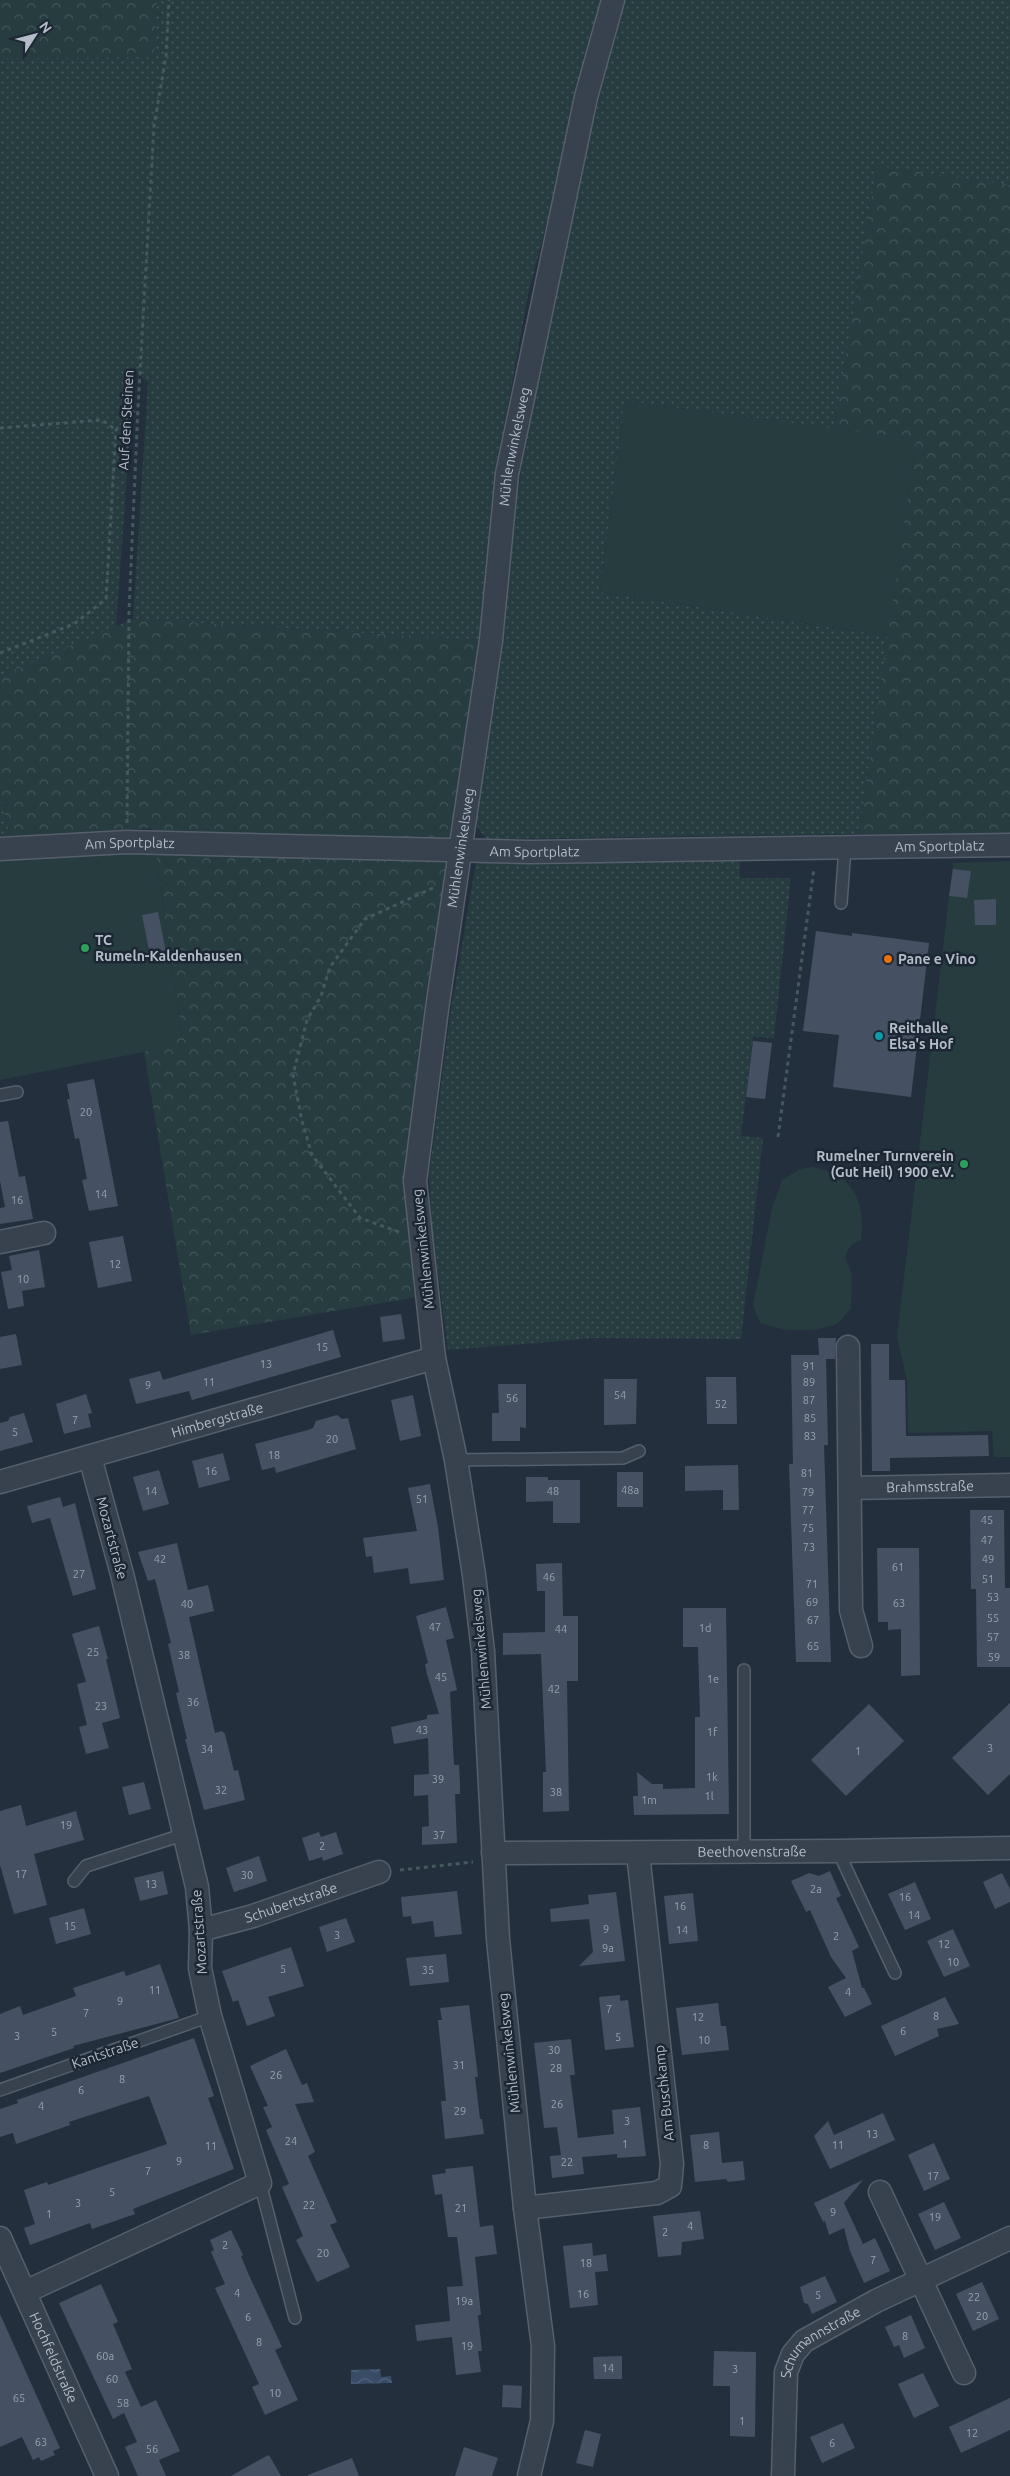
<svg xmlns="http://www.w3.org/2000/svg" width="1010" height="2476" font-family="Ubuntu,sans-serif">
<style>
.grass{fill:url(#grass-dots)}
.forest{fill:url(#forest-crowns)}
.pitch{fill:#263c3f}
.water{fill:url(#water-waves)}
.building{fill:#455162}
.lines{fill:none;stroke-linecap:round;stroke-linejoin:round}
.lane-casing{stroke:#565f6c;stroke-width:14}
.street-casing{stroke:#565f6c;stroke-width:25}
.path{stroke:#44595c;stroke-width:3;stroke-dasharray:4 4;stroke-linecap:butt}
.lane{stroke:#38414e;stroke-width:11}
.street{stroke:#38414e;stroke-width:22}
.leisure-dot{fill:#2e9e5b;stroke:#1d2633;stroke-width:2}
.food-dot{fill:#e8710a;stroke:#1d2633;stroke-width:2}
.culture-dot{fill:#0f9aa8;stroke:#1d2633;stroke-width:2}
.labels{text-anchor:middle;stroke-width:5;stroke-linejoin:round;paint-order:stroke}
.number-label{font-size:11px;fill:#98a1af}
.street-label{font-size:14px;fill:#b4bcc9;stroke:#1d2633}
.poi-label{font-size:14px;font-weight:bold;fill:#b4bcc9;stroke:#1d2633;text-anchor:start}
</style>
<defs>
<pattern id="grass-dots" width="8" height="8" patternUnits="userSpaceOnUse" patternTransform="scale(1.25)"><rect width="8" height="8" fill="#263c3f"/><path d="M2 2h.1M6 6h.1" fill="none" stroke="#435659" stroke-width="1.8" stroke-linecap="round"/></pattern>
<pattern id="forest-crowns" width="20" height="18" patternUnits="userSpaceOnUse" patternTransform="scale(1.25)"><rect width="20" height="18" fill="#263c3f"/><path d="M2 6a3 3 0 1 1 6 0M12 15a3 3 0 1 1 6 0" fill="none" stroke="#435659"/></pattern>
<pattern id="water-waves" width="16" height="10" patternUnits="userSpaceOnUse" patternTransform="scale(1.25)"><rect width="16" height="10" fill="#394c67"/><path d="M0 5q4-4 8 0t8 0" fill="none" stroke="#53647b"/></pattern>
</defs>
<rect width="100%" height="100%" fill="#242f3e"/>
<g class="grass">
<path d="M157 0H605L528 295 495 477 479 640 133 619 148 383 135 370C134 385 134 394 123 406L131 420 116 627 0 676V58L154 57Z"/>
<polygon points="624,0 1010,0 1010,185 877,167 834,429 625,401 600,592 888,636 859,834 486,839 474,822 504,585 534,385 595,103"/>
<polygon points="0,792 10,836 0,837"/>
<polygon points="740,858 740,878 791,878 774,1038 753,1037 741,1136 763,1138 741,1339 596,1338 448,1350 432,1226 429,1175 451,1010 476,862"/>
</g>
<g class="forest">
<polygon points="0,0 157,0 154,57 0,58"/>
<polygon points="877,166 1010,185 1010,833 859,834 916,439 834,429"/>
<polygon points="133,619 479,640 423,1019 404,1181 418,1297 191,1335 144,1052 182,1036 152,828 10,836 0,792 0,676"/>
</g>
<g class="pitch">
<polygon points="625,401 916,439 888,636 600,592"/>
<polygon points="155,849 182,1037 144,1052 0,1080 0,860"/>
<polygon points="1010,861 1010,1457 994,1457 992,1431 908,1433 907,1380 897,1337 953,863"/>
<path d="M813 1167C853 1175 866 1201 861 1240L851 1245 845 1256 852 1275 851 1308C847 1313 841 1322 834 1325 811 1333 781 1332 760 1322L753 1306 772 1208 782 1180 800 1169Z"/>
</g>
<polygon class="water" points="380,2369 381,2377 391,2376 392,2383 351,2384 351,2370"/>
<g class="building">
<polygon points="953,869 971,871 967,898 949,896"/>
<polygon points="996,899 996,925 975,925 974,900"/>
<polygon points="158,912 166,952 150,955 142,915"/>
<polygon points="816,931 852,936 852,933 929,943 911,1097 833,1087 839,1035 803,1031"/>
<polygon points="753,1041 772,1043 765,1099 746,1097"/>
<polygon points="94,1079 118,1206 89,1211 82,1180 87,1179 79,1138 75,1139 67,1099 70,1099 67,1084"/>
<polygon points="8,1121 19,1177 25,1176 33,1219 0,1224 0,1208 5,1207 0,1181 0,1122"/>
<polygon points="123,1236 132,1281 98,1288 89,1242"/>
<polygon points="39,1250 45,1287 22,1291 24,1306 8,1309 1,1272 12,1270 9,1256"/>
<polygon points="401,1314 405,1339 383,1342 380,1317"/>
<polygon points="333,1330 341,1357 192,1400 189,1391 136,1404 129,1379 160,1371 163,1380"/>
<polygon points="16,1334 22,1365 0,1369 0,1337"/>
<polygon points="818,1338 836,1338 835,1359 826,1359 828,1445 824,1445 831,1662 796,1662 789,1464 793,1464 791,1355 819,1355"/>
<polygon points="871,1344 889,1344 889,1380 905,1380 906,1436 988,1435 989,1456 890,1458 890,1471 872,1471"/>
<polygon points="706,1377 736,1377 737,1424 707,1424"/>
<polygon points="604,1379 637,1379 636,1424 604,1425"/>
<polygon points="498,1384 526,1384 526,1428 520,1427 520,1441 492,1441 492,1413 499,1413"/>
<polygon points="86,1394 92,1413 88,1414 91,1427 64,1434 56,1404"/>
<polygon points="413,1395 421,1436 400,1441 391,1400"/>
<polygon points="24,1413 33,1442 0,1451 0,1423 8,1421 10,1417"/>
<polygon points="337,1415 342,1419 348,1418 356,1449 276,1473 275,1467 262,1470 255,1444 308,1430 313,1428 316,1421"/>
<polygon points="223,1453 230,1480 199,1488 192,1461"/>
<polygon points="738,1465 739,1510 723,1510 723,1490 685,1491 685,1466"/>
<polygon points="159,1470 169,1504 143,1511 133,1477"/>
<rect x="617" y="1472" width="26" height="35"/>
<polygon points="526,1477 548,1477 548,1480 580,1480 580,1523 553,1523 553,1501 526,1502"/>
<polygon points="430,1484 438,1527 444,1580 410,1584 408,1568 374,1573 372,1556 366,1557 363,1538 417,1531 408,1488"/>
<polygon points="60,1497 63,1507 75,1503 96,1589 73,1596 50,1518 32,1523 27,1506"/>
<polygon points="970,1510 1004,1510 1005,1588 1010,1588 1010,1667 977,1667 976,1589 971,1589"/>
<polygon points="177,1543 188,1590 208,1585 214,1611 189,1617 215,1733 222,1731 225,1734 234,1771 238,1770 245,1800 204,1810 185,1739 187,1739 176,1693 179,1692 168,1644 171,1643 155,1579 148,1581 138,1552"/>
<polygon points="877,1548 919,1548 920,1675 901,1676 901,1629 888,1630 888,1622 878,1622"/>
<polygon points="562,1563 563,1616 578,1616 578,1681 567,1681 569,1811 543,1812 543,1772 546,1772 541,1654 503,1655 503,1633 545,1632 545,1591 537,1591 536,1564"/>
<polygon points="446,1607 454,1638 446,1640 457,1690 450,1692 454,1765 459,1765 460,1783 460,1794 455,1794 457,1843 422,1845 422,1827 429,1826 428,1795 414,1796 414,1775 429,1774 428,1738 394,1744 391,1727 427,1719 427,1715 439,1714 427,1674 425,1664 428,1663 416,1616"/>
<polygon points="683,1608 726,1608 729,1814 634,1815 633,1796 638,1796 637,1772 652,1784 663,1784 663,1789 695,1788 695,1717 700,1717 698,1647 683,1647"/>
<polygon points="99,1626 108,1659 106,1659 120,1718 102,1723 109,1748 86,1754 79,1727 87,1725 77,1684 86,1682 72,1634"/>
<polygon points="1010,1703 1010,1774 988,1795 952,1758"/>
<polygon points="869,1704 904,1741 846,1796 811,1760"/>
<polygon points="144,1782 151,1809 129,1815 122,1787"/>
<polygon points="21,1805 26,1826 76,1811 84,1840 34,1854 47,1905 14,1914 0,1865 0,1811"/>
<polygon points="319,1832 321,1837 336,1832 343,1854 323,1861 322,1857 309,1861 302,1838"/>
<polygon points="259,1856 267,1881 234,1892 226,1868"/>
<polygon points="163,1871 168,1894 140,1901 134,1878"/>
<polygon points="830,1871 841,1896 836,1898 859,1947 852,1951 862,1988 864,1988 872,2004 845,2017 828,1987 846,1978 831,1957 810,1910 806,1912 791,1881 809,1873 819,1876"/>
<polygon points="1002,1873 1010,1889 1010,1902 995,1909 983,1882"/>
<polygon points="915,1882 931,1919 905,1930 888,1894"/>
<polygon points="457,1891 462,1934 435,1937 433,1921 412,1924 411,1916 403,1917 401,1897"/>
<polygon points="616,1892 625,1961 579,1966 593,1952 589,1919 551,1922 550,1909 589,1904 588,1895"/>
<polygon points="693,1893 698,1941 669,1944 664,1896"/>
<polygon points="84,1908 91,1934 56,1944 49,1918"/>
<polygon points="346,1918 355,1942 327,1952 319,1927"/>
<polygon points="953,1929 970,1966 944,1977 927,1941"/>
<polygon points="291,1947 304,1986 268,1997 275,2016 247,2026 238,2000 233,2002 222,1971"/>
<polygon points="446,1954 449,1982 410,1986 406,1958"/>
<polygon points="160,1964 179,2018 73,2046 74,2048 0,2073 0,2014 20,2006 23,2015 76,1996 73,1988 124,1971 126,1976"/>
<polygon points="620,1995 620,2001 628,2000 634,2047 605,2050 599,1997"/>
<polygon points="945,1997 959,2024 937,2029 939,2036 895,2056 881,2026"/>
<polygon points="718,2003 721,2026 726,2026 729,2050 682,2055 676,2008"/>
<polygon points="469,2005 478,2077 475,2077 480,2119 482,2119 484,2134 445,2139 441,2101 446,2101 438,2020 442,2020 440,2008"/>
<polygon points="194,2038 214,2096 208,2098 234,2169 133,2209 135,2214 92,2229 90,2223 30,2245 24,2228 35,2224 24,2190 47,2182 48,2185 167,2144 149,2096 69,2122 70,2125 16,2144 13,2133 0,2137 0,2109 18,2103 17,2100"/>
<polygon points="571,2039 575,2075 570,2075 578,2138 614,2134 612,2110 640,2107 646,2156 617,2158 617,2154 582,2157 584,2174 552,2178 550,2156 561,2155 557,2127 544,2128 534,2043"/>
<polygon points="286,2049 302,2085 307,2083 314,2102 295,2104 315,2152 308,2156 337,2222 330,2225 350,2267 317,2282 296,2240 303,2236 282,2187 289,2184 266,2130 272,2127 263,2107 268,2106 250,2066"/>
<polygon points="883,2113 895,2140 830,2169 814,2136 828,2121 834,2135"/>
<polygon points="719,2132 722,2163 743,2161 745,2180 728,2182 726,2179 695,2182 690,2135"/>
<polygon points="934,2143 950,2179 924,2191 908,2155"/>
<polygon points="473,2166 480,2227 493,2225 497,2254 475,2257 481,2315 478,2315 482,2351 478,2351 481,2372 456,2375 452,2337 417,2341 415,2325 450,2321 447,2287 463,2286 457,2237 448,2237 442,2194 435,2195 432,2175 446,2173 445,2169"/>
<polygon points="863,2180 844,2203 863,2244 875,2238 890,2271 864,2283 850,2251 844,2228 829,2235 825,2221 823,2222 814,2203"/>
<polygon points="944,2202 961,2238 935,2250 918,2214"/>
<polygon points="700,2211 704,2239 682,2242 681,2255 658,2257 653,2216"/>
<polygon points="231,2230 243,2255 241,2256 248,2273 282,2347 275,2350 298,2400 265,2415 252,2387 259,2384 215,2288 225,2284 211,2252 214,2250 210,2240"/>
<polygon points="592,2243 593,2256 606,2254 608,2271 595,2272 598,2305 570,2308 563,2246"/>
<polygon points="825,2276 837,2302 812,2314 808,2304 804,2303 800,2287"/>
<polygon points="982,2282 999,2319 973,2331 956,2294"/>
<polygon points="101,2284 118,2322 113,2324 132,2369 125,2372 141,2407 156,2400 180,2451 159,2460 166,2476 138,2476 125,2447 137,2442 124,2413 113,2419 59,2303"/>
<polygon points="0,2314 60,2448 53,2451 55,2455 41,2461 39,2457 33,2460 22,2437 0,2447"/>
<polygon points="911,2315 925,2348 904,2358 899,2345 894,2347 885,2327"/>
<polygon points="714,2351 756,2352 755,2437 730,2436 730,2386 713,2386"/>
<polygon points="622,2356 622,2379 594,2379 593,2357"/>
<polygon points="923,2373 939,2406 914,2418 898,2384"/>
<polygon points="503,2385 522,2386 521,2408 502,2407"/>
<polygon points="1010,2398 1010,2430 961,2453 949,2427"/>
<polygon points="843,2423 855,2448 822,2463 810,2437"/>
<polygon points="585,2430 601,2434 593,2467 576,2463"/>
<polygon points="464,2447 498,2458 492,2476 455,2476"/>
<polygon points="269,2455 281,2476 231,2476 261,2459"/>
<polygon points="352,2458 359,2476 308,2476 308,2475"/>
</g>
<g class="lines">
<g class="lane-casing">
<g id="lane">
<polyline points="841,903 845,848"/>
<polyline points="0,1095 17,1092"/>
<polyline points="456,1460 623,1458 639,1451"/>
<polyline points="744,1670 744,1852"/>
<polyline points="838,1851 895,1973"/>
<polyline points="74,1881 86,1866 185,1834"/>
<polyline points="0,2090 210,2016"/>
<polyline points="260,2183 295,2318"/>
</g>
</g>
<g class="street-casing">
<g id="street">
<path id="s1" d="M0 849 127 842 530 852 1010 845"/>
<polyline points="0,1242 44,1233"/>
<polyline points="848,1347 851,1610 861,1646"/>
<path id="s2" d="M0 1482 434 1358"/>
<path id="s3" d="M850 1488 1010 1485"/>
<path id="s4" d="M493 1853 838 1851 1010 1848"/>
<path id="s5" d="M201 1930 253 1916 379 1872"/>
<polyline points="880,2192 964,2373"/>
<polyline points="525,2208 657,2193 670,2186 672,2164 638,1853"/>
<path id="s6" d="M0 2238 107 2476"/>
<polyline points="25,2292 260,2183 210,2016 200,1968 201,1930 197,1887 122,1574 90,1457"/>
<path id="s7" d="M529 2476 542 2421 543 2346 525 2208 498 1939 483 1651 474 1575 456 1460 434 1358 415 1181 437 1009 491 640 507 474 586 97 613 0"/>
<path id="s8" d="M783 2476 786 2372 793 2354 804 2341 876 2301 1010 2238"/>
</g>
</g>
<g class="path">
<polyline points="0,428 102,420 116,430"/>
<polyline points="0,653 74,624 106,599 116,430 137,408"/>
<polyline points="127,823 129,611 138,407 154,126 166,56 169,0"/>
<polyline points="778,1137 814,868"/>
<polyline points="399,1232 360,1218 312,1155 302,1121 293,1075 307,1020 321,996 330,967 365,919 433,888"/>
<polyline points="400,1870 473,1862"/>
</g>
<use href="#lane" class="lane"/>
<use href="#street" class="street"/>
</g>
<g class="leisure-dot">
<circle cx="85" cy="948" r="5"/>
<circle cx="964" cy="1164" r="5"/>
</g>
<circle class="food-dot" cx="888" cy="959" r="5"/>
<circle class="culture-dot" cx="879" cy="1036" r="5"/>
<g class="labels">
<g class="number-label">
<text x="86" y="1116">20</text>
<text x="101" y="1198">14</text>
<text x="17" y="1204">16</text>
<text x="115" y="1268">12</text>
<text x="23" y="1283">10</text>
<text x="322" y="1351">15</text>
<text x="266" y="1368">13</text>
<text x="809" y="1370">91</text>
<text x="209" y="1386">11</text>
<text x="809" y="1386">89</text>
<text x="148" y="1389">9</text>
<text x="620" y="1399">54</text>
<text x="512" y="1402">56</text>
<text x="809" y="1404">87</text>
<text x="721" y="1408">52</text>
<text x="810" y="1422">85</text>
<text x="75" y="1424">7</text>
<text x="15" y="1436">5</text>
<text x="810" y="1440">83</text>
<text x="332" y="1443">20</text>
<text x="274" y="1459">18</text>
<text x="211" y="1475">16</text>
<text x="807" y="1477">81</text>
<text x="630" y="1494">48a</text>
<text x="151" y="1495">14</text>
<text x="553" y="1495">48</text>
<text x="808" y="1496">79</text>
<text x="422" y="1503">51</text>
<text x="808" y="1514">77</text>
<text x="987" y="1524">45</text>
<text x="808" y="1532">75</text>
<text x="987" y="1544">47</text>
<text x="809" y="1551">73</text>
<text x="160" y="1563">42</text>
<text x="988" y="1563">49</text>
<text x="898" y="1571">61</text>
<text x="79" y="1578">27</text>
<text x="549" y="1581">46</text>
<text x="988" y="1583">51</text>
<text x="812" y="1588">71</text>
<text x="993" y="1601">53</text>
<text x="812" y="1606">69</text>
<text x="899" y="1607">63</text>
<text x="187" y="1608">40</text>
<text x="993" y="1622">55</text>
<text x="813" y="1624">67</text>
<text x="435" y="1631">47</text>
<text x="705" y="1632">1d</text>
<text x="561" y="1633">44</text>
<text x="993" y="1641">57</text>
<text x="813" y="1650">65</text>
<text x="93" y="1656">25</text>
<text x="184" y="1659">38</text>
<text x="994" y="1661">59</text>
<text x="441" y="1681">45</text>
<text x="713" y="1683">1e</text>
<text x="554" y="1693">42</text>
<text x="193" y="1706">36</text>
<text x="101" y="1710">23</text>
<text x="422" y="1734">43</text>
<text x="712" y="1736">1f</text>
<text x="990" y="1752">3</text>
<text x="207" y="1753">34</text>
<text x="858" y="1755">1</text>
<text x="712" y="1781">1k</text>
<text x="438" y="1783">39</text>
<text x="221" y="1794">32</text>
<text x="556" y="1796">38</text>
<text x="709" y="1800">1l</text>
<text x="649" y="1804">1m</text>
<text x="66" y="1829">19</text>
<text x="439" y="1839">37</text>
<text x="322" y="1850">2</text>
<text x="21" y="1878">17</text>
<text x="247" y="1879">30</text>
<text x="151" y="1888">13</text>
<text x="816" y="1893">2a</text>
<text x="905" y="1901">16</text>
<text x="680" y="1910">16</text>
<text x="914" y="1919">14</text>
<text x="70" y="1930">15</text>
<text x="606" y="1933">9</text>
<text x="682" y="1934">14</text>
<text x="337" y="1939">3</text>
<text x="836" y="1940">2</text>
<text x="944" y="1948">12</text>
<text x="608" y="1952">9a</text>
<text x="953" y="1966">10</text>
<text x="283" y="1973">5</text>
<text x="428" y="1974">35</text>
<text x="155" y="1994">11</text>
<text x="848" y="1996">4</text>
<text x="120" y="2005">9</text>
<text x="609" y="2013">7</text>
<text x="86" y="2017">7</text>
<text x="936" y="2020">8</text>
<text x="698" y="2021">12</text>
<text x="903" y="2035">6</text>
<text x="54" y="2036">5</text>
<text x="17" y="2040">3</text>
<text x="618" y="2041">5</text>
<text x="704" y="2044">10</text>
<text x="554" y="2054">30</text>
<text x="459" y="2069">31</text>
<text x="556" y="2072">28</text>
<text x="276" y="2079">26</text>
<text x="122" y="2083">8</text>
<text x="81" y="2094">6</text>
<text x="557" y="2108">26</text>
<text x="41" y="2110">4</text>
<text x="460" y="2115">29</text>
<text x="627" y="2125">3</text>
<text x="872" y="2138">13</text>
<text x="291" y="2145">24</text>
<text x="625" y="2148">1</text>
<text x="706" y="2149">8</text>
<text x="838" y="2149">11</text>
<text x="211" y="2150">11</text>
<text x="179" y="2165">9</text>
<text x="567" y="2166">22</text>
<text x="148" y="2175">7</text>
<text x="933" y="2180">17</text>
<text x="112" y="2196">5</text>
<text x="78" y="2207">3</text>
<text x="309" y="2209">22</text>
<text x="461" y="2212">21</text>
<text x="833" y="2216">9</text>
<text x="49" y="2218">1</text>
<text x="935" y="2221">19</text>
<text x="690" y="2230">4</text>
<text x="665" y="2236">2</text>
<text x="225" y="2249">2</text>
<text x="323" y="2257">20</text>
<text x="873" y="2264">7</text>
<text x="586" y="2267">18</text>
<text x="237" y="2297">4</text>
<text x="583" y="2298">16</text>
<text x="818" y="2299">5</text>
<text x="974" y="2301">22</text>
<text x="464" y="2305">19a</text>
<text x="982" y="2320">20</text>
<text x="248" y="2321">6</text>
<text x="905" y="2340">8</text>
<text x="259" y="2346">8</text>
<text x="467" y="2350">19</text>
<text x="105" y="2360">60a</text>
<text x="608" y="2372">14</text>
<text x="735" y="2373">3</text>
<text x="112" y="2383">60</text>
<text x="275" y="2397">10</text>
<text x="19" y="2402">65</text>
<text x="123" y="2407">58</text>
<text x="742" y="2425">1</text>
<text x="972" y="2437">12</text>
<text x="41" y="2446">63</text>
<text x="832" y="2447">6</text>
<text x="152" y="2453">56</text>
</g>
<g class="street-label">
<text transform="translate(126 420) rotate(-87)" y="5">Auf den Steinen</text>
<text dy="5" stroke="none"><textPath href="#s7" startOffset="2046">Mühlenwinkelsweg</textPath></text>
<text dy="5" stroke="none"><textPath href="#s1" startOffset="130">Am Sportplatz</textPath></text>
<text dy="5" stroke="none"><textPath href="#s1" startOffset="940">Am Sportplatz</textPath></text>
<text dy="5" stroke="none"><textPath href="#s7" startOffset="1641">Mühlenwinkelsweg</textPath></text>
<text dy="5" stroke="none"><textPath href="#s1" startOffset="535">Am Sportplatz</textPath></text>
<text transform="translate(423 1249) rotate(-96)" y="5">Mühlenwinkelsweg</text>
<text dy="5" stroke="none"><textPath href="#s2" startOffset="226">Himbergstraße</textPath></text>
<text dy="5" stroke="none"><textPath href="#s3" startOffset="80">Brahmsstraße</textPath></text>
<text transform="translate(112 1538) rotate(75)" y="5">Mozartstraße</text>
<text transform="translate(481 1649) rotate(-95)" y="5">Mühlenwinkelsweg</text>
<text dy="5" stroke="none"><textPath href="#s4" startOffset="259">Beethovenstraße</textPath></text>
<text dy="5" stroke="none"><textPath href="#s5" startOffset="94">Schubertstraße</textPath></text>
<text transform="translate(199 1932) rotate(-94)" y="5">Mozartstraße</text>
<text transform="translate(105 2053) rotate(-19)" y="5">Kantstraße</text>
<text transform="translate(509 2053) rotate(-96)" y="5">Mühlenwinkelsweg</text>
<text transform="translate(664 2093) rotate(-96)" y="5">Am Buschkamp</text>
<text dy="5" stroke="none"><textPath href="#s8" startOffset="151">Schumannstraße</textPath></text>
<text dy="5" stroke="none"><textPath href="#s6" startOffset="131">Hochfeldstraße</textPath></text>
</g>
<g class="poi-label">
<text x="95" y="945">TC<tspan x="95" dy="16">Rumeln-Kaldenhausen</tspan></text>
<text x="898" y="964">Pane e Vino</text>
<text x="889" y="1033">Reithalle<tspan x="889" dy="16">Elsa's Hof</tspan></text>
<text x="954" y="1161" text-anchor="end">Rumelner Turnverein<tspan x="954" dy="16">(Gut Heil) 1900 e.V.</tspan></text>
</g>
</g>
<g transform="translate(35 35) rotate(54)" stroke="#1d2633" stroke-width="4" paint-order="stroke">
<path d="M0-4L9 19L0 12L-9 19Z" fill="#b4bcc9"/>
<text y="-8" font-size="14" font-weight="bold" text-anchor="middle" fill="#b4bcc9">N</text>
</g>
</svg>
